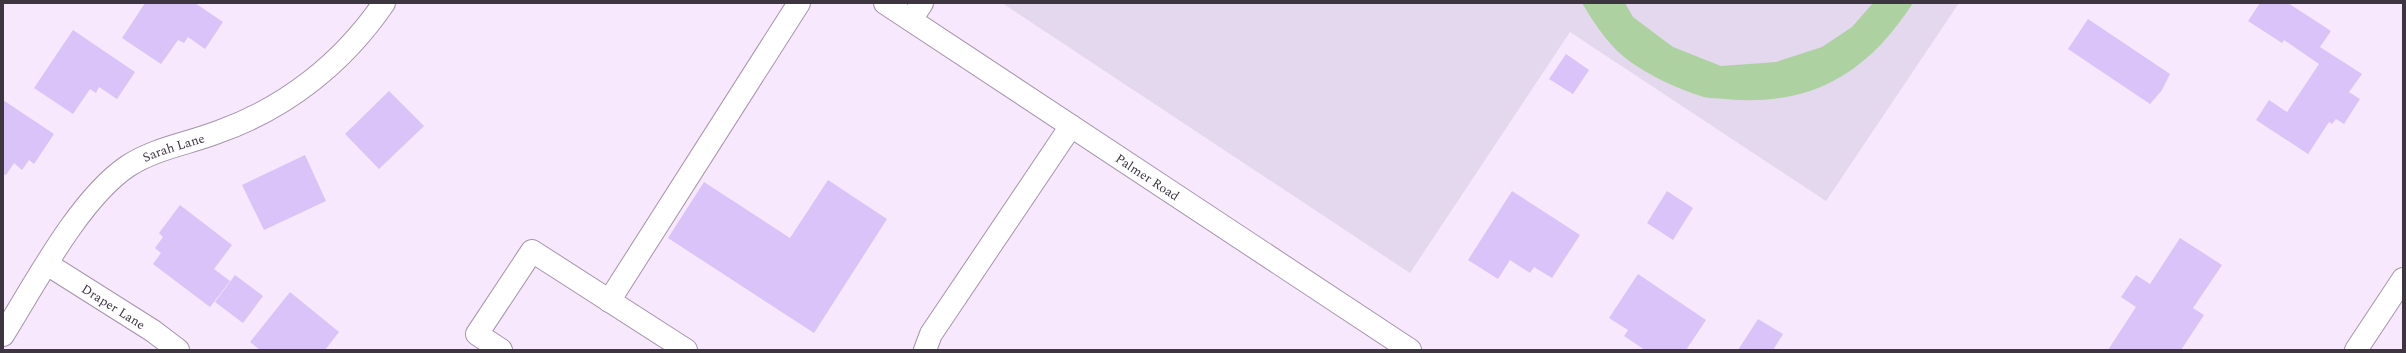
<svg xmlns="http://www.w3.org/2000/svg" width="2406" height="353" font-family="Spectral,serif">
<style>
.education{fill:#e3d8ed}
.pitch{fill:#aed1a2}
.building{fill:#dac3f8}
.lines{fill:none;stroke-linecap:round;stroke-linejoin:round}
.minor-casing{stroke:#a593ac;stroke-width:24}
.minor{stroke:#fff;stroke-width:22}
.labels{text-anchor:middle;stroke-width:4;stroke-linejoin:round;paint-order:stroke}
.street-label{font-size:13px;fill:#3d3640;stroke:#f7e8fd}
</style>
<rect width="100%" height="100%" fill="#f7e8fd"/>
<polygon class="education" points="1002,3 1959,3 1826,201 1570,32 1410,273"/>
<path class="pitch" d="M1582 3H1625L1633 17 1673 47 1721 66 1776 62 1822 47 1852 27 1873 3H1913C1894 32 1872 58 1842 76 1806 98 1765 103 1725 99 1717 98 1708 99 1701 96 1677 89 1642 72 1623 56 1606 42 1593 21 1582 3Z"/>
<g class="building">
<polygon points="145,3 195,3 223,22 205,49 188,37 184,43 178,40 161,64 122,38"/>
<polygon points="2260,3 2288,3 2331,31 2320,47 2362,74 2349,92 2360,99 2344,124 2336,119 2332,124 2329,122 2308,154 2256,120 2269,100 2287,112 2319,64 2284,40 2282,43 2248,21"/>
<polygon points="2088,19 2170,74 2162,90 2150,104 2068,49"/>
<polygon points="73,30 135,72 117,99 99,87 96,93 90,89 73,114 34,88"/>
<polygon points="1566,54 1589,70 1573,94 1549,79"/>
<polygon points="389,91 424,126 379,169 345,134"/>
<polygon points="3,100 54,134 34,164 29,160 22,170 14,163 6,175 3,174"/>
<polygon points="305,155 326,201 264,230 242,185"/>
<polygon points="828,180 887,219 814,333 668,238 704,182 790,238"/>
<polygon points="1512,191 1580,235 1552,278 1534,267 1530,273 1510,260 1498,279 1468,260"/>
<polygon points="1667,191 1693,208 1673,240 1647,223"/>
<polygon points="180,205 232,245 214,269 230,281 210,307 153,264 161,253 155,248 163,237 159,233"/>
<polygon points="2180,238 2222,265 2193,308 2204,315 2181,350 2108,350 2136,307 2121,297 2136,275 2150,284"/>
<polygon points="1638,274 1706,320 1686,350 1645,350 1624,336 1628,330 1609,318"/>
<polygon points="235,275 263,296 243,323 215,302"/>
<polygon points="290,292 339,332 325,350 260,350 250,342"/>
<polygon points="1758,319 1783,334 1773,350 1738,350"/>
</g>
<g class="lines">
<g class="minor-casing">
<g id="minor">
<path id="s1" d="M885 3 1410 350"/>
<polyline points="911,20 922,3"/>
<path id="s2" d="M47 264 153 331 178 350"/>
<polyline points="609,301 799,3"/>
<path id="s3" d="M3 335C35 284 79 199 128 166 156 148 187 144 218 132 286 108 343 63 384 3"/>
<polyline points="501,350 477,334 532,251 686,350"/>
<polyline points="925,350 931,334 1071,126"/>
<polyline points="2356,350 2403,279"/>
</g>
</g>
<use href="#minor" class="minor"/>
</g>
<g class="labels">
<g class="street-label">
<text dy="5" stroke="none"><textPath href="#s3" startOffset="261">Sarah Lane</textPath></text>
<text dy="5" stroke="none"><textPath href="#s1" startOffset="315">Palmer Road</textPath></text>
<text dy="5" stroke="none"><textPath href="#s2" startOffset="79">Draper Lane</textPath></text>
</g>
</g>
<rect width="2406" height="353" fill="none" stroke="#3d3640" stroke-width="8"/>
</svg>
